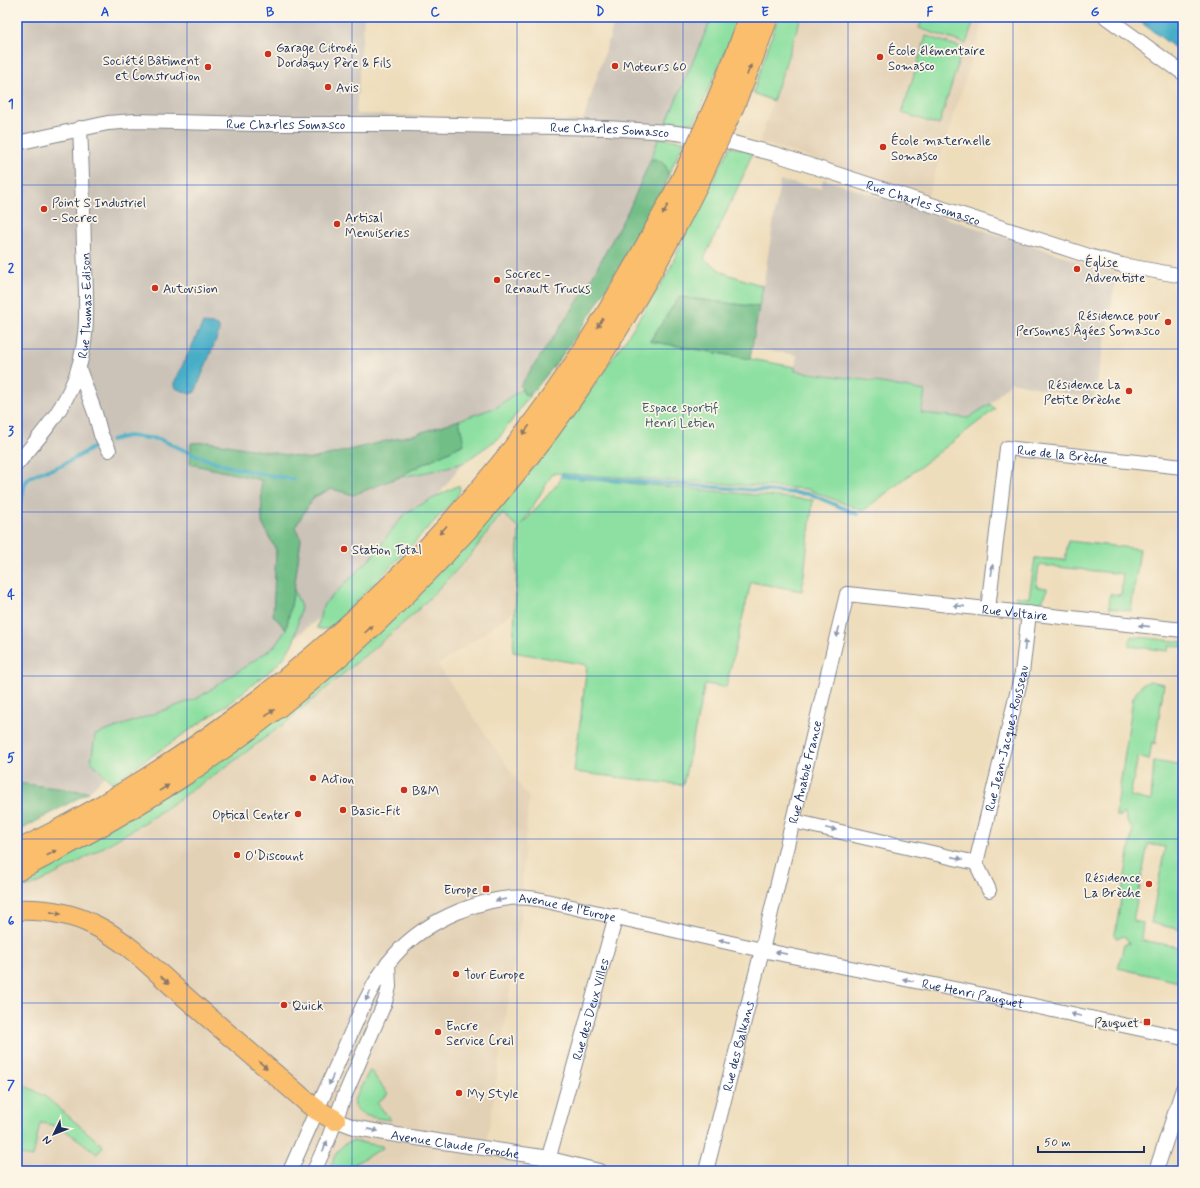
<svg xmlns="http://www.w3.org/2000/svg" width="1200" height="1188" font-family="Mynerve,sans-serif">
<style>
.built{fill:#e3d1b6}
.industrial{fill:#cbc3b8}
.green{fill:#8de0a1;stroke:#548880;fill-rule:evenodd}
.forest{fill:#72be87;stroke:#467672}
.water{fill:#46aec6;stroke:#306e92}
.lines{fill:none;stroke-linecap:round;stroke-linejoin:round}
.stream{stroke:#46aec6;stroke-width:4}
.minor-casing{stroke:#84868c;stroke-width:16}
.highway-casing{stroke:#84868c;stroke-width:22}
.minor{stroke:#fff;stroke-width:14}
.highway{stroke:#fabe6d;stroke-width:20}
.highway-bridge-casing{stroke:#84868c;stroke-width:22;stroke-linecap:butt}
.highway-bridge{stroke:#fabe6d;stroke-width:20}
.oneway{fill:#8a7666}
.oneway2{fill:#8d97ae}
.grid{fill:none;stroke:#1d4ed8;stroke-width:1;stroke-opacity:0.55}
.poi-dot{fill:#c8321e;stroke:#fcf5e5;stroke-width:1.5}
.labels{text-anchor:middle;stroke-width:3.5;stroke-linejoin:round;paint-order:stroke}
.poi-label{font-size:13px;fill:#1b2f5e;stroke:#fcf5e5;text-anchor:start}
.street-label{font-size:13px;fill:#1b2f5e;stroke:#fcf5e5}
.park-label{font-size:13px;fill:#385b6f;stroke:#fcf5e5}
.neatline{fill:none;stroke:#1d4ed8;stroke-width:1.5}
.grid-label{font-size:13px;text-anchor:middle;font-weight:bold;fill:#1d4ed8}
</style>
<rect width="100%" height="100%" fill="#fcf5e5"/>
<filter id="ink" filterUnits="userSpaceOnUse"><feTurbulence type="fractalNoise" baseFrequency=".025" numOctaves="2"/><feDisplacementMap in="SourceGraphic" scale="8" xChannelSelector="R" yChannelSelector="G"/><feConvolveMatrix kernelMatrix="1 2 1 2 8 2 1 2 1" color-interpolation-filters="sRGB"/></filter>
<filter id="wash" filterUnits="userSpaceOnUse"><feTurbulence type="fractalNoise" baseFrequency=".012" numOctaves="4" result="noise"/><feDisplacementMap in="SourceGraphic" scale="16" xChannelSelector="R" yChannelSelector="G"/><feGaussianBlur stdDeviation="0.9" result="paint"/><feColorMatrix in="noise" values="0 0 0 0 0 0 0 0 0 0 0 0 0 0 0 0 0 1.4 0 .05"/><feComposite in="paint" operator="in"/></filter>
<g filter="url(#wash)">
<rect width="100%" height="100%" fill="#edb"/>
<g class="built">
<polygon points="801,17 985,17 928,195 760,142"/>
<polygon points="502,513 519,528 515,611 438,665 529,798 522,878 521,918 486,1148 542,1157 538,1171 17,1171 17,886"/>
</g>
<g class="industrial">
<polygon points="17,17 364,17 356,114 583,121 616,17 712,17 668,118 630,207 584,292 520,386 434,501 319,618 222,697 125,755 89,792 17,832"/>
<polygon points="823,179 1067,257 1089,266 1090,264 1117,273 1104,346 1093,399 1011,382 990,404 968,418 920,413 925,391 811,372 794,371 797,355 753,348 780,181 821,188"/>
</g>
<g class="green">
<polygon points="712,17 740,17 736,27 694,123 666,123"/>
<polygon points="778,17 801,17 773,101 753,93"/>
<polygon points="923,17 975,17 966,44 919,28"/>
<polygon points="926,36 963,48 939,125 902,113"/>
<polygon points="659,138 684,141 668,176 666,166 654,159 650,161"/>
<polygon points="730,147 753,151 744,174 704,259 724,273 763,286 759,307 679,297 650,341 795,367 795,371 865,380 925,391 921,413 968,418 990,404 995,409 863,511 807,489 553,473 521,526 560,481 560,477 813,500 802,591 751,582 726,687 705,684 683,785 574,772 587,665 513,652 519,528 502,513 470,556 414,614 285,723 230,764 144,823 75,864 32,886 17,888 17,881 86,845 476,534 522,481 559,435 624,342 667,275 687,231"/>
<polygon points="521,389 525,395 530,395 499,438 463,463 432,471 397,478 419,466 464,444 459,420 497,407"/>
<path d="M457 486H459C462 491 457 495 454 500L411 546 329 629H321L317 628C320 620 320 612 324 604L371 558 394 527 407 512Z"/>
<polygon points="1068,541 1140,549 1131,611 1109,608 1110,594 1121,595 1123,574 1039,565 1036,587 1047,588 1046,594 1040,605 1018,602 1015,596 1029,598 1035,558 1065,560"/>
<polygon points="294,590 301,607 294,641 285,656 276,666 228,704 112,783 91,762 95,735 198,698 274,647 286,630"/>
<polygon points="1131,636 1183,642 1183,647 1169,646 1168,651 1129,646"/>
<path d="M1150 681 1164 684 1155 744 1152 742 1149 760 1138 757 1130 796 1151 801 1154 761 1183 766V983L1118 968 1124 945 1128 943 1130 944 1124 936 1116 938 1115 934 1133 829C1129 824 1125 820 1125 813L1121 816H1116V814L1133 698 1141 685ZM1148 844 1165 847 1151 923 1182 930 1179 947 1141 940 1143 923 1133 921Z"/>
<path d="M370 1070 388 1094 377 1103 391 1120C377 1118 355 1118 354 1100Z"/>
<path d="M22 1084 46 1097 103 1146 97 1154C80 1141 62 1124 40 1123L33 1157 19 1155 23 1117 17 1116V1085Z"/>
<path d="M352 1141 382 1146 383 1148 341 1171H329C334 1158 337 1145 352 1141Z"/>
</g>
<g class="forest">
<path d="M654 159C662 160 668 167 668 175 668 179 666 184 664 188 623 260 585 333 530 395H525L520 386 584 292 630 207 650 161Z"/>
<polygon points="679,297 759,307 750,359 650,341"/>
<polygon points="459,420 464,444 419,466 397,478 353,495 332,489 314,497 295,527 301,539 294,590 286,630 273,615 276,550 262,523 261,480 190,464 191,443 209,442 311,459 416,434"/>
<polygon points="17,783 89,792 17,832"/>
</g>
<g class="water">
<polygon points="1134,17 1183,17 1183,54"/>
<polygon points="203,323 212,324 219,327 219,332 195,392 190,394 175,388 174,386 174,383"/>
</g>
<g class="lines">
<g class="stream">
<polyline points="111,440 128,436 159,439 195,455 231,467 267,475 293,479"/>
<polyline points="562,476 810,494 857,514"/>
<path d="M17 507C26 497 20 488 28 479 37 470 52 471 62 465 74 459 86 452 97 445"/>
</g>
</g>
</g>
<g filter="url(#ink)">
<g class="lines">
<g class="minor-casing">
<g id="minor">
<polyline points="1106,17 1183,73"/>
<path id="s1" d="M17 143 108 123 135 121 255 124H408L607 128 668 132 692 135 722 140 775 154 1092 257 1122 265 1183 276"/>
<polyline points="79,369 95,413 101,435 109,450"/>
<path id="s2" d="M17 464C36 441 57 418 70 390 92 346 86 294 84 247 83 207 82 168 80 128"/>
<path id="s3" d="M988 609 1007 448 1183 467"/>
<path id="s4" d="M793 821 976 863 1022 673 1029 613"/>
<polyline points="976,863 989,890"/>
<path id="s5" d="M335 1120 357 1128 397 1135 542 1157 599 1171"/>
<path id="s6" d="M290 1171 362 1008C371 990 380 972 394 956 425 920 490 891 537 899L762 950 974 993 1183 1038"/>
<polyline points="314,1171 328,1140 344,1097 385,1002 389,987 388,963"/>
<path id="s7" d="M545 1171 616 916"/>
<path id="s8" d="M706 1171 762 950 847 594 1183 630"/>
<polyline points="1156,1171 1183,1089"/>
</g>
</g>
<g class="highway-casing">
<g id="highway">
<polyline points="717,100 737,51 749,17"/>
<polyline points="734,106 750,66 768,17"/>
<path d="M17 851C231 745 420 584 557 389 605 321 645 249 683 176"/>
<path d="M17 871C78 840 137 807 194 769 330 677 450 561 549 431 608 352 657 267 700 180"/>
<path d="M17 910C44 909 70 913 94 925 128 941 156 972 184 996 225 1032 267 1067 308 1103L317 1110 335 1120"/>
</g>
</g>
<use href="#minor" class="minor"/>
<use href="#highway" class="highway"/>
<g class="highway-bridge-casing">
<g id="highway-bridge">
<polyline points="683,176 717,100"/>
<polyline points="700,180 734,106"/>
</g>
</g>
<use href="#highway-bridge" class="highway-bridge"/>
</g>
<defs><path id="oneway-solid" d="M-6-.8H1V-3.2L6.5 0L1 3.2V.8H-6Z"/></defs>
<g class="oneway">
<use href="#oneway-solid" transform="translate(749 70) rotate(-68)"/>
<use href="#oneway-solid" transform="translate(665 210) rotate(118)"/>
<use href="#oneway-solid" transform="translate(600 323) rotate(122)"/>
<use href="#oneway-solid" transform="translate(526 430) rotate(127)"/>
<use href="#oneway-solid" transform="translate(443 530) rotate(132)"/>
<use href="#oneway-solid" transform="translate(369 629) rotate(-42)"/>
<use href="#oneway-solid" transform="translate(270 713) rotate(-38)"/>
<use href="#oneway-solid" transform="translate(164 788) rotate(-32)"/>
<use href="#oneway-solid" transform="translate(52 853) rotate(-27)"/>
<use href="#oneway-solid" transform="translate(56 913) rotate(11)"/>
<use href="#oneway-solid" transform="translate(165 980) rotate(41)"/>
<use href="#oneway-solid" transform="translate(263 1065) rotate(40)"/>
</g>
<g class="oneway2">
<use href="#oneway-solid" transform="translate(992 570) rotate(-83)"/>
<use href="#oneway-solid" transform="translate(959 606) rotate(-174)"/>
<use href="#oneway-solid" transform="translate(1144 626) rotate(-174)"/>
<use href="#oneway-solid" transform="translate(838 632) rotate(103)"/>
<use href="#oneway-solid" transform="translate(1025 645) rotate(-84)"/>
<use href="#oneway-solid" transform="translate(831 829) rotate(12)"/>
<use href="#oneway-solid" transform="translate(957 858) rotate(13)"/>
<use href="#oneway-solid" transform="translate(501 900) rotate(169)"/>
<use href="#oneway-solid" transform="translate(724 941) rotate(-167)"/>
<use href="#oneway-solid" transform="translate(781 953) rotate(-169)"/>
<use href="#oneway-solid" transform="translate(908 980) rotate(-168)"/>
<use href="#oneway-solid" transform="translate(368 996) rotate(117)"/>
<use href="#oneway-solid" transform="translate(1076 1015) rotate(-168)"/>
<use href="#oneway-solid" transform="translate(331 1080) rotate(113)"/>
<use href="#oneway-solid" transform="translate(373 1130) rotate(11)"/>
<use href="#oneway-solid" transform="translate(325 1146) rotate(-66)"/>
</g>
</g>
<path class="grid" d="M187 17V1171M352 17V1171M517 17V1171M683 17V1171M848 17V1171M1013 17V1171M17 185H1183M17 349H1183M17 512H1183M17 676H1183M17 839H1183M17 1003H1183"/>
<g class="poi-dot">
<circle cx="268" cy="54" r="4"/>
<circle cx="880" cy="57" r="4"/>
<circle cx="615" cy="66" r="4"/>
<circle cx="208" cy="67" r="4"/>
<circle cx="328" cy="87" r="4"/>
<circle cx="883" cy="147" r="4"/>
<circle cx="44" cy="209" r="4"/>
<circle cx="337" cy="224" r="4"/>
<circle cx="1077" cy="269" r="4"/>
<circle cx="497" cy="280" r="4"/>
<circle cx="155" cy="288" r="4"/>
<circle cx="1168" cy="322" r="4"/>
<circle cx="1129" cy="391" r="4"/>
<circle cx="344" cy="549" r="4"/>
<circle cx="313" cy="778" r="4"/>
<circle cx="404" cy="790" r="4"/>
<circle cx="343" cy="810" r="4"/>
<circle cx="298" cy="814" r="4"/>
<circle cx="237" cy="855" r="4"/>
<circle cx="1149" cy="884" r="4"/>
<rect x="482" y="885" width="8" height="8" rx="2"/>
<circle cx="456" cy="974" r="4"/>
<circle cx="284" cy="1005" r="4"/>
<rect x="1143" y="1018" width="8" height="8" rx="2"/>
<circle cx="438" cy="1032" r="4"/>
<circle cx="459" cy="1093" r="4"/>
</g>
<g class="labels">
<g class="poi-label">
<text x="276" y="52">Garage Citroën<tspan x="276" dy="15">Dordaquy Père &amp; Fils</tspan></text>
<text x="888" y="55">École élémentaire<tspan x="888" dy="15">Somasco</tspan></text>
<text x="200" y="65" text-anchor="end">Société Bâtiment<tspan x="200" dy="15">et Construction</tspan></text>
<text x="623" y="71">Moteurs 60</text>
<text x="336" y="92">Avis</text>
<text x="891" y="145">École maternelle<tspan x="891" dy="15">Somasco</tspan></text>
<text x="52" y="207">Point S Industriel<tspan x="52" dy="15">- Socrec</tspan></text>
<text x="345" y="222">Artisal<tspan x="345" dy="15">Menuiseries</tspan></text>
<text x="1085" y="267">Église<tspan x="1085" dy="15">Adventiste</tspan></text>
<text x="505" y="278">Socrec -<tspan x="505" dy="15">Renault Trucks</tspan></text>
<text x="163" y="293">Autovision</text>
<text x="1160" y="320" text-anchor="end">Résidence pour<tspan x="1160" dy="15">Personnes Âgées Somasco</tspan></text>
<text x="1121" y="389" text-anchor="end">Résidence La<tspan x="1121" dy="15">Petite Brèche</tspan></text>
<text x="352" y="554">Station Total</text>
<text x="321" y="783">Action</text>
<text x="412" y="795">B&amp;M</text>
<text x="351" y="815">Basic-Fit</text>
<text x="290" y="819" text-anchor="end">Optical Center</text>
<text x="245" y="860">O'Discount</text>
<text x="1141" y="882" text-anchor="end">Résidence<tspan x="1141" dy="15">La Brèche</tspan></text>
<text x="478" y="894" text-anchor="end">Europe</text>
<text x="464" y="979">Tour Europe</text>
<text x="292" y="1010">Quick</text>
<text x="1139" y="1027" text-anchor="end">Pauquet</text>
<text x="446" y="1030">Encre<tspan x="446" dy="15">Service Creil</tspan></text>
<text x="467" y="1098">My Style</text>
</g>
<g class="street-label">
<text dy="5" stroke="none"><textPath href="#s1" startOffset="271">Rue Charles Somasco</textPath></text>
<text dy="5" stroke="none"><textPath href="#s1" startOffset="595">Rue Charles Somasco</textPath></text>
<text dy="5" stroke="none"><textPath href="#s1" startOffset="919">Rue Charles Somasco</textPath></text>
<text dy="5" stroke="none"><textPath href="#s2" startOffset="178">Rue Thomas Edison</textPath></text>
<text dy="5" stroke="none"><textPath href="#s3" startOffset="218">Rue de la Brèche</textPath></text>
<text dy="5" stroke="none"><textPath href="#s8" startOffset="763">Rue Voltaire</textPath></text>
<text dy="5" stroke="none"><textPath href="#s4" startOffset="316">Rue Jean-Jacques Rousseau</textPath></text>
<text dy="5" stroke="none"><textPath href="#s8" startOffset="411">Rue Anatole France</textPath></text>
<text dy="5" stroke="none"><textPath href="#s6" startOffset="430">Avenue de l'Europe</textPath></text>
<text dy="5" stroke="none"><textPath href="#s6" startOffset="845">Rue Henri Pauquet</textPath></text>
<text dy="5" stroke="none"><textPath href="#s7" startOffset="168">Rue des Deux Villes</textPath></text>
<text dy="5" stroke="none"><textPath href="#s8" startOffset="129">Rue des Balkans</textPath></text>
<text dy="5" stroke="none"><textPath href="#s5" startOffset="123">Avenue Claude Peroche</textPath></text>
</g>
<g class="park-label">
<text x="680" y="412">Espace sportif<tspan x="680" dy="15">Henri Letien</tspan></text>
</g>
</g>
<rect width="1200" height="1188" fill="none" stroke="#fcf5e5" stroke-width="44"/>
<g transform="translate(54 1134) rotate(227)" stroke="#fcf5e5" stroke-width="3" paint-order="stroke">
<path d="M0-3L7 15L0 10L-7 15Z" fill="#1b2f5e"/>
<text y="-6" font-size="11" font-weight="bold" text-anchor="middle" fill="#1b2f5e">N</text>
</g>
<path d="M1038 1146v6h106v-6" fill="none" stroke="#1b2f5e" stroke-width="2"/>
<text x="1044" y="1146" font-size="12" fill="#1b2f5e" stroke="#fcf5e5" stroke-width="3" paint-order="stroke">50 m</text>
<rect x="22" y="22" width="1156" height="1144" class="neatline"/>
<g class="grid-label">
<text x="105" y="16">A</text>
<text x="270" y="16">B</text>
<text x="435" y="16">C</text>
<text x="600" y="16">D</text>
<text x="765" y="16">E</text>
<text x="930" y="16">F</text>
<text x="1095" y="16">G</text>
<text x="11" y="108">1</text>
<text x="11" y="272">2</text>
<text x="11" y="435">3</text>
<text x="11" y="599">4</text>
<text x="11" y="762">5</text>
<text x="11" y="925">6</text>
<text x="11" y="1089">7</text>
</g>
</svg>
